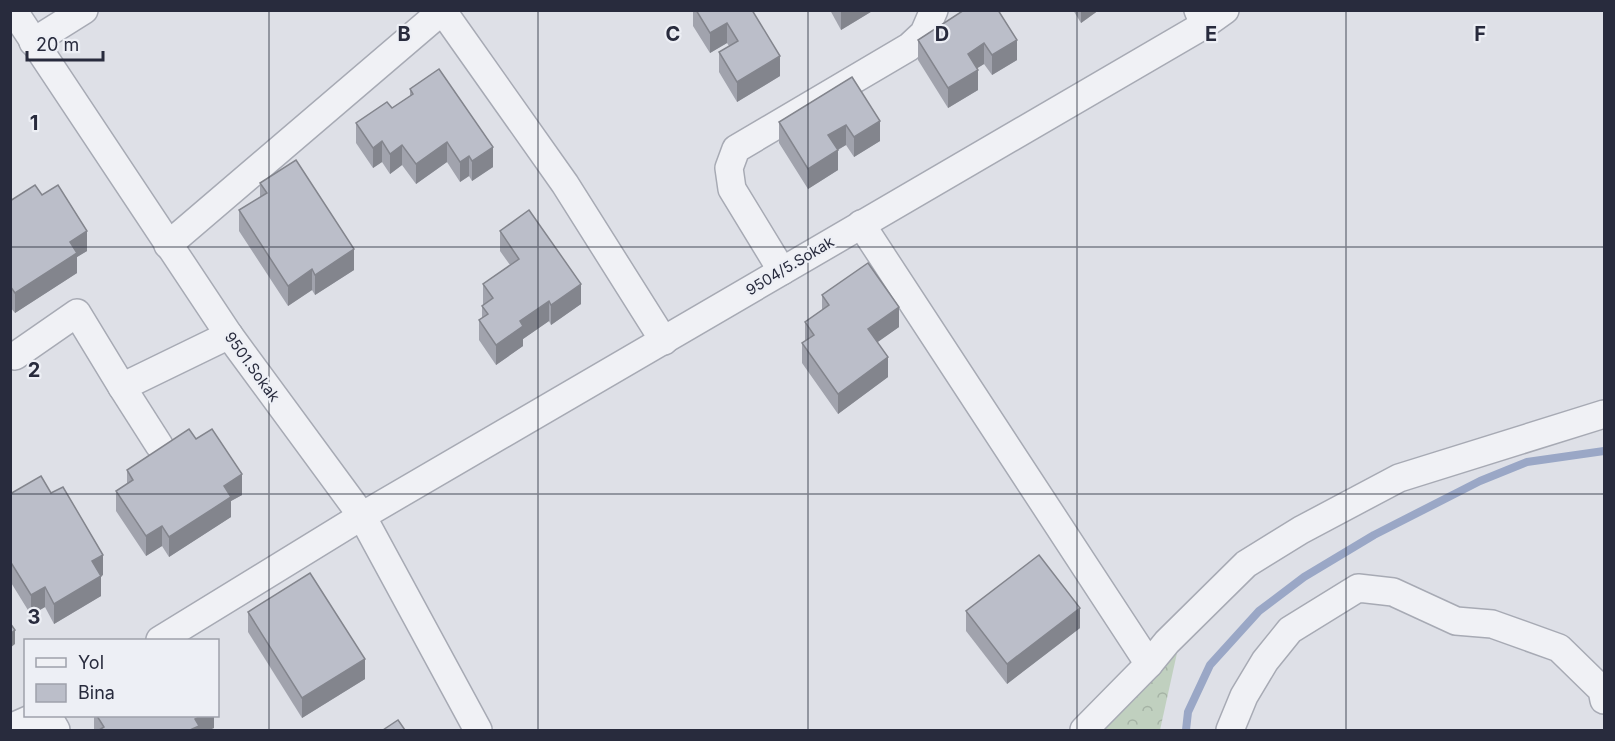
<svg xmlns="http://www.w3.org/2000/svg" width="1615" height="741" font-family="Inter,sans-serif">
<style>
.forest{fill:url(#forest-crowns)}
.lines{fill:none;stroke-linecap:round;stroke-linejoin:round}
.stream{stroke:#9aa7c6;stroke-width:8}
.minor-casing{stroke:#a7aab4;stroke-width:30}
.minor{stroke:#f0f1f5;stroke-width:27}
.wall{fill:#a1a3ad}
.shaded-wall{fill:#83858d}
.building{fill:#bbbec9;stroke:#83858d;stroke-width:1.5}
.grid{fill:none;stroke:#282b3d;stroke-width:1.5;stroke-opacity:0.55}
.labels{text-anchor:middle;stroke-width:4.5;stroke-linejoin:round;paint-order:stroke}
.street-label{font-size:15px;fill:#282b3d;stroke:#edeff5}
.grid-label{font-size:20px;text-anchor:middle;font-weight:bold;fill:#282b3d;stroke:#edeff5;stroke-width:4.5;stroke-linejoin:round;paint-order:stroke}
</style>
<defs>
<pattern id="forest-crowns" width="20" height="18" patternUnits="userSpaceOnUse" patternTransform="scale(1.5)"><rect width="20" height="18" fill="#c0d0bf"/><path d="M2 6a3 3 0 1 1 6 0M12 15a3 3 0 1 1 6 0" fill="none" stroke="#a5b3a5"/></pattern>
</defs>
<rect width="100%" height="100%" fill="#dee0e7"/>
<polygon class="forest" points="1177,653 1160,730 1103,730"/>
<g class="lines">
<polyline class="stream" points="1186,730 1188,712 1210,665 1259,611 1304,577 1374,535 1480,481 1527,462 1604,451"/>
<g class="minor-casing">
<g id="minor">
<polyline points="13,10 229,335 362,516 478,730"/>
<polyline points="442,10 565,184 664,341"/>
<polyline points="1204,25 1225,10"/>
<polyline points="33,42 84,10"/>
<polyline points="861,224 1149,664"/>
<polyline points="168,245 443,10"/>
<polyline points="782,271 732,189 729,168 736,149 909,47 924,33 934,10"/>
<polyline points="15,356 77,313 122,387 229,335"/>
<polyline points="122,387 159,445"/>
<polyline points="160,640 362,516 1204,25 1198,10"/>
<polyline points="48,716 56,730"/>
<polyline points="10,728 37,716"/>
<polyline points="1084,730 1149,664 1167,642 1246,564 1301,530 1399,478 1604,414"/>
<polyline points="1230,730 1244,696 1265,661 1290,630 1358,588 1393,592 1456,621 1492,624 1559,648 1602,690 1604,700"/>
</g>
</g>
<use href="#minor" class="minor"/>
</g>
<g class="wall">
<polygon points="693,10 752,10 780,76 737,102 719,72 719,52 729,46 727,43 710,53 693,26"/>
<polygon points="830,10 874,10 841,30"/>
<polygon points="964,10 1017,60 992,75 984,64 977,68 978,90 948,108 918,60 918,40"/>
<polygon points="1073,10 1099,10 1081,23"/>
<polygon points="852,77 880,141 854,157 846,145 838,150 838,170 808,189 779,143 779,122"/>
<polygon points="410,89 493,167 472,181 469,176 460,182 447,162 416,184 402,165 390,174 382,162 373,168 356,143 356,123 392,108 410,96"/>
<polygon points="260,183 354,270 315,295 312,290 288,306 239,231 239,210 260,197"/>
<polygon points="42,195 87,251 77,257 77,273 15,313 10,307 10,201"/>
<polygon points="500,231 581,304 551,325 549,321 523,339 523,346 496,365 479,340 479,320 482,318 482,306 483,305 483,284 510,265 500,251"/>
<polygon points="822,295 899,327 877,342 888,377 838,414 802,363 802,343 805,342 805,322 822,310"/>
<polygon points="196,439 242,495 231,501 231,517 169,557 162,546 146,556 116,511 116,491 127,484 127,470"/>
<polygon points="51,493 103,575 101,576 101,596 54,624 45,607 31,615 10,581 10,494"/>
<polygon points="966,611 1080,628 1007,684 966,631"/>
<polygon points="248,612 365,679 302,718 248,632"/>
<polygon points="94,716 214,716 214,728 209,730 94,730"/>
</g>
<g class="shaded-wall">
<polygon points="841,10 874,10 841,30"/>
<polygon points="1081,10 1099,10 1081,23"/>
<polygon points="727,23 727,43 710,53 710,33"/>
<polygon points="1017,40 1017,60 992,75 992,55"/>
<polygon points="984,43 984,64 968,74 968,54"/>
<polygon points="780,56 780,76 737,102 737,82"/>
<polygon points="978,70 978,90 948,108 948,88"/>
<polygon points="880,121 880,141 854,157 854,137"/>
<polygon points="846,125 846,145 828,155 828,135"/>
<polygon points="382,141 382,162 373,168 373,148"/>
<polygon points="447,142 447,162 416,184 416,164"/>
<polygon points="402,145 402,165 390,174 390,154"/>
<polygon points="493,147 493,167 472,181 472,161"/>
<polygon points="838,150 838,170 808,189 808,169"/>
<polygon points="469,156 469,176 460,182 460,162"/>
<polygon points="87,231 87,251 77,257 77,273 15,313 15,293 70,242"/>
<polygon points="354,249 354,270 315,295 315,275"/>
<polygon points="312,269 312,290 288,306 288,286"/>
<polygon points="581,284 581,304 551,325 551,305"/>
<polygon points="549,301 549,321 523,339 523,346 496,365 496,345 520,321"/>
<polygon points="899,307 899,327 868,349 868,329"/>
<polygon points="888,357 888,377 838,414 838,394"/>
<polygon points="242,474 242,495 231,501 231,517 169,557 169,537 224,486"/>
<polygon points="162,526 162,546 146,556 146,536"/>
<polygon points="103,555 103,575 92,582 92,561"/>
<polygon points="101,576 101,596 54,624 54,604"/>
<polygon points="45,587 45,607 31,615 31,595"/>
<polygon points="1080,608 1080,628 1007,684 1007,664"/>
<polygon points="15,630 15,644 10,648 10,634"/>
<polygon points="365,659 365,679 302,718 302,698"/>
<polygon points="201,716 214,716 214,728 209,730 190,730 195,719"/>
</g>
<g class="building">
<polygon points="696,10 752,10 780,56 737,82 719,52 738,41 727,23 710,33"/>
<polygon points="964,10 998,10 1017,40 992,55 984,43 968,54 978,70 948,88 918,40"/>
<polygon points="439,69 493,147 472,161 469,156 460,162 447,142 416,164 402,145 390,154 382,141 373,148 356,123 387,102 392,108 413,94 410,89"/>
<polygon points="852,77 880,121 854,137 846,125 828,135 838,150 808,169 779,122"/>
<polygon points="296,160 354,249 315,275 312,269 288,286 239,210 267,193 260,183"/>
<polygon points="35,185 42,195 58,185 87,231 70,242 77,253 15,293 10,286 10,201"/>
<polygon points="529,210 581,284 551,305 549,301 520,321 523,326 496,345 479,320 488,314 482,306 493,298 483,284 519,259 500,231"/>
<polygon points="868,263 899,307 868,329 888,357 838,394 802,343 814,335 805,322 829,305 822,295"/>
<polygon points="189,429 196,439 212,429 242,474 224,486 231,497 169,537 162,526 146,536 116,491 133,480 127,470"/>
<polygon points="41,476 51,493 63,487 103,555 92,561 101,576 54,604 45,587 31,595 10,561 10,494"/>
<polygon points="1039,555 1080,608 1007,664 966,611"/>
<polygon points="310,573 365,659 302,698 248,612"/>
<polygon points="10,623 15,630 10,634"/>
<polygon points="97,716 201,716 195,719 199,726 190,730 99,730 104,727"/>
<polygon points="398,720 405,730 383,730"/>
</g>
<path class="grid" d="M269 10V730M538 10V730M808 10V730M1077 10V730M1346 10V730M10 247H1604M10 494H1604"/>
<g class="labels">
<g class="street-label">
<text transform="translate(790 266) rotate(-31)" y="5">9504/5.Sokak</text>
<text transform="translate(252 367) rotate(54)" y="5">9501.Sokak</text>
</g>
</g>
<g class="grid-label">
<text x="404" y="41">B</text>
<text x="673" y="41">C</text>
<text x="942" y="41">D</text>
<text x="1211" y="41">E</text>
<text x="1480" y="41">F</text>
<text x="34" y="130">1</text>
<text x="34" y="377">2</text>
<text x="34" y="624">3</text>
</g>
<rect width="1615" height="741" fill="none" stroke="#282b3d" stroke-width="24"/>
<rect x="24" y="639" width="195" height="78" fill="#edeff5" stroke="#9ea1ab" stroke-width="1.5"/>
<rect x="36" y="658" width="30" height="9" fill="#f0f1f5" stroke="#9ea1ab" stroke-width="1.5"/>
<text x="78" y="669" font-size="18" fill="#282b3d">Yol</text>
<rect x="36" y="684" width="30" height="18" fill="#bbbec9" stroke="#9ea1ab" stroke-width="1.5"/>
<text x="78" y="699" font-size="18" fill="#282b3d">Bina</text>
<path d="M27 51v9h76v-9" fill="none" stroke="#282b3d" stroke-width="3"/>
<text x="36" y="51" font-size="18" fill="#282b3d" stroke="#edeff5" stroke-width="4.5" paint-order="stroke">20 m</text>
</svg>
